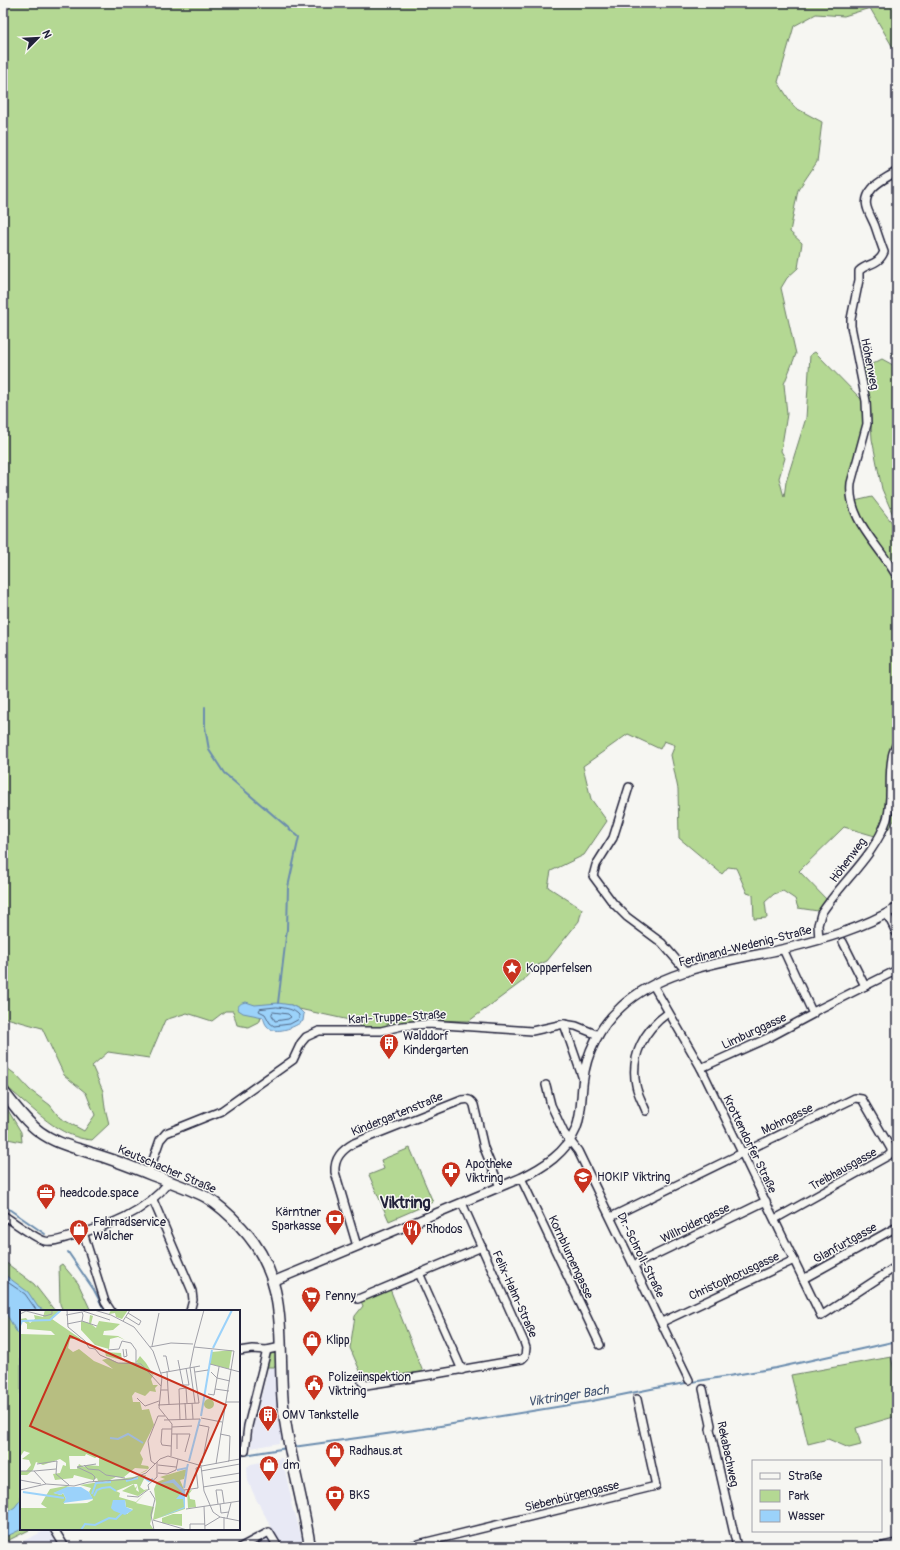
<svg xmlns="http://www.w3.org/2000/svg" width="900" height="1550" font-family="Pangolin,sans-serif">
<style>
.built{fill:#e8e9f5}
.green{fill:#b4d893;stroke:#6b7d67}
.water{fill:#9bd2fa;stroke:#6b8cae}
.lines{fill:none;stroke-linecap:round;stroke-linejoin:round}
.shore{stroke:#526887;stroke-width:1}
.stream{stroke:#6b8cae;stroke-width:2}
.minor-casing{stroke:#22223b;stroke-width:10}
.tertiary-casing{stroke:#22223b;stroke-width:11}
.secondary-casing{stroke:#22223b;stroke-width:13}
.minor{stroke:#f6f6f2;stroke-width:7}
.tertiary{stroke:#f6f6f2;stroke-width:8}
.secondary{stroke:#f6f6f2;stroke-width:10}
.labels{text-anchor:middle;stroke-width:3;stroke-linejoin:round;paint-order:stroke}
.street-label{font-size:12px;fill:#22223b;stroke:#f6f6f2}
.poi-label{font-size:12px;fill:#22223b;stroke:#f6f6f2;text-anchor:start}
.water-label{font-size:13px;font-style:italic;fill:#465774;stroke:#f6f6f2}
.district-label{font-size:16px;font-weight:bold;fill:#22223b;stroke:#f6f6f2}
.inset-river{fill:none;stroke:#9bd2fa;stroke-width:2}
.inset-road{fill:none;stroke:#a1a1a9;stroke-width:1}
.view{fill:#c8321e;fill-opacity:0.15;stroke:#c8321e;stroke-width:2}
.inset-edge{fill:none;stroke:#22223b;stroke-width:2}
</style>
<rect width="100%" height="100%" fill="#f6f6f2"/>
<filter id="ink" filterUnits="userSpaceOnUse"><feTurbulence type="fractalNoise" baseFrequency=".025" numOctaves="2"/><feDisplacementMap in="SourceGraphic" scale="8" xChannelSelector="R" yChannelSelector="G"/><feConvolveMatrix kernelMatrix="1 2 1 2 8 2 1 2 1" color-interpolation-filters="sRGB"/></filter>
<g filter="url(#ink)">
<g class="built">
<polygon points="269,1367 276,1367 277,1398 282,1438 279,1443 251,1448 253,1427"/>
<polygon points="282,1458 292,1501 291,1503 293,1511 295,1513 303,1542 303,1547 282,1547 255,1497 248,1481 247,1467 251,1464"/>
<polygon points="48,1529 59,1547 11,1547"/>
<polygon points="268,1538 273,1547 248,1547 262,1539 263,1541"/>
</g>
<g class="green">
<path d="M3 3H897V58L895 51 870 8 844 16 816 14 794 26 778 82 794 107 822 122 817 162 798 190 790 232 802 243 798 268 787 278 781 288 796 354 784 384 787 414 781 451 785 458 779 478 784 497 786 482 806 418 810 355 815 352 862 400 864 419 863 432 848 482 847 493 850 509 857 525 889 570 897 585V735L889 755 884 816 875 836 844 827 799 871 827 900 818 911 798 908 795 899 783 891 774 894 765 902 767 918 754 919 753 895 747 893 736 868 728 867 722 874 679 838 678 789 671 755 675 745 664 741 660 749 628 734 583 766 591 799 607 821 584 855 551 871 548 887 582 909 579 921 547 961 534 967 523 981 469 1021 432 1020 366 1029 354 1021 299 1009 291 1005 263 1008 260 1021 248 1027 237 1025 233 1011H225L212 1021 187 1013 165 1020 149 1058 108 1052 92 1066 103 1091 105 1108 109 1124 92 1140C59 1138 34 1109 9 1089L3 1081V1065L15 1074 30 1090 50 1105 60 1118 84 1131 95 1115 86 1093 64 1075 42 1028 3 1017V688L7 683 3 680Z"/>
<polygon points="897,351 897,512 893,515 882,489 872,439 870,410 862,369 882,359 893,365 896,362 892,353"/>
<polygon points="872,497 897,529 897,571 889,557 860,516 855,501"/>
<polygon points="897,749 897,816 879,843 890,817 893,772"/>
<polygon points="3,1102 21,1132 22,1142 3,1138"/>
<polygon points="410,1148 433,1202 389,1221 369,1175 384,1169 381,1160"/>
<polygon points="5,1262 34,1284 55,1311 21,1311 21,1529 31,1529 3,1543 3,1263"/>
<polygon points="62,1264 78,1283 91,1311 63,1311 60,1304 59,1266"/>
<polygon points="390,1289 423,1372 364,1380 350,1348 355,1316 363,1306 360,1299"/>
<polygon points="274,1353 276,1355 276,1367 266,1367 269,1354"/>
<polygon points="891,1357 897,1382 897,1416 856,1428 861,1445 849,1448 828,1439 808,1444 791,1375"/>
</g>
<g class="water">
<path d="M246 1002 255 1005 278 1003 291 1005 299 1009 304 1014 303 1021C295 1027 275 1036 267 1026 265 1024 264 1020 263 1017L243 1013 237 1009C239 1004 241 1003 246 1002Z"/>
<polygon points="5,1275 28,1292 38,1307 45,1311 21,1311 21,1335 16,1331 3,1308 3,1276"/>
<polygon points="21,1499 21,1529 22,1529 3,1538 3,1515 15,1507"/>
</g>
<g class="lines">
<g class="shore">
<path d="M277 1007C285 1008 294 1009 299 1015V1019L290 1024 274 1026 270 1023 265 1014 259 1011 260 1009Z"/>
<polygon points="273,1012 288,1014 291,1017 288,1019 275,1021 272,1015"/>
<polyline points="3,1279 25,1294 37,1311"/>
</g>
<g class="stream">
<polyline points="205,707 205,727 209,750 224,773 299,837 288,887 287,929 278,1003"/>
<polyline points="3,1205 45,1234"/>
<polyline points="68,1252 94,1290 105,1311"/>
<polyline points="293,1447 422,1429 587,1402 656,1388 776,1368 897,1341"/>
<polyline points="239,1456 287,1448"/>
</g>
<g class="minor-casing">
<g id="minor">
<path d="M897 171C889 177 878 181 872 189 860 203 870 213 875 226 878 235 881 244 884 252 878 266 867 263 859 271V280L851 319V326L866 401 867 424 851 483C847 521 881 546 897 577"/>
<polyline points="629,787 613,838 596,865 593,876 613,903 627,917 662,943 687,972"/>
<polyline points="887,914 897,934"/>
<path d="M819 940 818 925 821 914C842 881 874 857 887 819 893 799 888 778 892 758 892 753 895 748 897 743"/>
<polyline points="843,942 865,986"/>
<polyline points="653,985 701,1068 821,1316 897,1266"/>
<polyline points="813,1012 897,970"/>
<polyline points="564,1024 576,1026 598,1035"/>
<polyline points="701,1068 770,1037 813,1014 783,949"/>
<polyline points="546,1085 551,1105 564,1133 578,1151 689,1380"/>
<path d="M646 1111C643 1103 637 1093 636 1085 630 1056 644 1030 668 1013"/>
<polyline points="148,1174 160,1140 166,1133 221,1111 293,1060 301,1043 306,1037 319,1031 381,1031 402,1026 428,1024 532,1031 564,1024 583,1079"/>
<polyline points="521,1178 600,1345"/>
<polyline points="153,1200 192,1291 193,1300 190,1311"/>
<path d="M3 1215C12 1221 36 1239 45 1241 53 1243 64 1238 72 1236 108 1226 145 1213 169 1182"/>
<polyline points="611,1217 855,1098 862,1099 891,1149 891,1153 888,1156 775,1219"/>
<polyline points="83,1232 105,1302 111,1311"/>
<path d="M357 1246 335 1172C334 1158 342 1150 354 1143L462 1100C468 1099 471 1099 474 1105L484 1148 500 1187"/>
<polyline points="634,1265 766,1201"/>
<polyline points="419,1273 462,1370"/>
<polyline points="803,1279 897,1227"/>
<polyline points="358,1299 482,1247"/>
<polyline points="662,1322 794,1260"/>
<polyline points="239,1351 252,1349 267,1350 281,1347"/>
<polyline points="362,1382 366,1385 424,1376 522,1359 525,1356 526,1348 524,1342 462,1203"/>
<polyline points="703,1389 711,1425 710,1429 737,1547"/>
<polyline points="245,1451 248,1426 267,1350"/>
<polyline points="54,1529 65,1547"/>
<polyline points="241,1547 269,1532 278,1547"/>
<polyline points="406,1547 656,1486 637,1399"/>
<polyline points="879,1547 897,1543"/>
</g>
</g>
<g class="tertiary-casing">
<path id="tertiary" d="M274 1281 521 1178C544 1167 566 1153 576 1129 582 1114 581 1096 583 1081 586 1053 600 1026 621 1007 662 968 730 961 784 949 825 939 860 929 897 908"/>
</g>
<g class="secondary-casing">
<path id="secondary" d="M3 1091C14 1105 25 1121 40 1132 55 1143 73 1147 91 1153 112 1159 132 1167 152 1175 170 1182 189 1188 206 1197 219 1205 231 1216 241 1227 291 1279 277 1340 283 1405 288 1453 303 1499 310 1547"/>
</g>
<use href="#minor" class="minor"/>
<use href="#tertiary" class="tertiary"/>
<use href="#secondary" class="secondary"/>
</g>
</g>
<defs>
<g id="sight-pin" transform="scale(1)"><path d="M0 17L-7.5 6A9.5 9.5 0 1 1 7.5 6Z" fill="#c8321e" stroke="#f6f6f2"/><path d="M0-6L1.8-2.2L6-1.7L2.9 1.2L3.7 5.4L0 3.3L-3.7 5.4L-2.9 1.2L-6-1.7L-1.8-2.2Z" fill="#fff"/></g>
<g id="building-pin" transform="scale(1)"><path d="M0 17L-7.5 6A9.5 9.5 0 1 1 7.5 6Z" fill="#c8321e" stroke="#f6f6f2"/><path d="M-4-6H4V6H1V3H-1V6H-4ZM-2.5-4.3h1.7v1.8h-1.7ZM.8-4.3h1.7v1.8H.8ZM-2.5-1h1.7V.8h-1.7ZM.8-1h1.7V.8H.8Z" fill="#fff"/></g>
<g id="pharmacy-pin" transform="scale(1)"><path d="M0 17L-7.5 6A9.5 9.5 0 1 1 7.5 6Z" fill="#c8321e" stroke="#f6f6f2"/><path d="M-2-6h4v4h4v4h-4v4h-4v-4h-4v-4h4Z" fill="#fff"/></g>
<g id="school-pin" transform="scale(1)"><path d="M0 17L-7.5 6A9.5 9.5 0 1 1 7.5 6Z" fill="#c8321e" stroke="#f6f6f2"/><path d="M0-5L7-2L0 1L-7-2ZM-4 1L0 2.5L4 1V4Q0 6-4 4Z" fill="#fff"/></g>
<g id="office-pin" transform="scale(1)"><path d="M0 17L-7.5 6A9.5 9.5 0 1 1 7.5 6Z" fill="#c8321e" stroke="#f6f6f2"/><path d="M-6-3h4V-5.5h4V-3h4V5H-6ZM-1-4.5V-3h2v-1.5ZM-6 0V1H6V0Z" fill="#fff"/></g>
<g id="bank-pin" transform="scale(1)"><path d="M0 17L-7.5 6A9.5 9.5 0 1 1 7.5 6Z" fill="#c8321e" stroke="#f6f6f2"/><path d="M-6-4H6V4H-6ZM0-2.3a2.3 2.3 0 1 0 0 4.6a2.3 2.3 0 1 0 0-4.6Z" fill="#fff"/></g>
<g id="shop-pin" transform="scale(1)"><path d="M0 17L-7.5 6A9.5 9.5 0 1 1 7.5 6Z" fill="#c8321e" stroke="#f6f6f2"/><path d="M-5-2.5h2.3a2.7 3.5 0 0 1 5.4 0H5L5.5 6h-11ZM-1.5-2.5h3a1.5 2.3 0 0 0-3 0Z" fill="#fff"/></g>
<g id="restaurant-pin" transform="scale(1)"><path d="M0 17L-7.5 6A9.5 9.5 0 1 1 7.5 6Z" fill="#c8321e" stroke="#f6f6f2"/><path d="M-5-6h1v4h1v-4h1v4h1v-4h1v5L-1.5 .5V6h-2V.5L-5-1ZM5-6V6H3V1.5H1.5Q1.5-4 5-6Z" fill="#fff"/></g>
<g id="supermarket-pin" transform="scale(1)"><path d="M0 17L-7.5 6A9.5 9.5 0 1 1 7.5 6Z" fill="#c8321e" stroke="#f6f6f2"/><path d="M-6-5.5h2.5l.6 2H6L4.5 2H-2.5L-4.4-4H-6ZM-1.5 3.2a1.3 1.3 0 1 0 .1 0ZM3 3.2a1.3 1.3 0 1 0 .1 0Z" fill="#fff"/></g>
<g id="civic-pin" transform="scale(1)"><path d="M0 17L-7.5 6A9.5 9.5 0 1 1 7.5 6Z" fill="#c8321e" stroke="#f6f6f2"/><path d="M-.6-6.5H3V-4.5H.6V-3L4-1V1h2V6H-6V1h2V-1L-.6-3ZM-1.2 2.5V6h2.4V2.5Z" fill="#fff"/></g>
</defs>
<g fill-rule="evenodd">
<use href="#sight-pin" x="512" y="968"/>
<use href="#building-pin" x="389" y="1043"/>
<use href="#pharmacy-pin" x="451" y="1171"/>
<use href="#school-pin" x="583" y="1177"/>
<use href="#office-pin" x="46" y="1193"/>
<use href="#bank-pin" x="335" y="1219"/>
<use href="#shop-pin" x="79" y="1229"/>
<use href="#restaurant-pin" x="412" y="1229"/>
<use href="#supermarket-pin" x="311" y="1296"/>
<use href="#shop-pin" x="312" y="1340"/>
<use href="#civic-pin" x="314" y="1384"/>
<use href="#building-pin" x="268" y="1415"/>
<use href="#shop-pin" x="335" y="1451"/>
<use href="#shop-pin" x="269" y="1465"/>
<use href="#bank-pin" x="335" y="1495"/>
</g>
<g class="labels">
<g class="street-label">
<text transform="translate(870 364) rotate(79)" y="4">Höhenweg</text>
<text transform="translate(848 860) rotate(-53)" y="4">Höhenweg</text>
<text transform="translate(745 946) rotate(-14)" y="4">Ferdinand-Wedenig-Straße</text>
<text transform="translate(397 1017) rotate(-3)" y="4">Karl-Truppe-Straße</text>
<text transform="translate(754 1031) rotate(-25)" y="4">Limburggasse</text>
<text transform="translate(397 1114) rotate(-22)" y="4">Kindergartenstraße</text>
<text transform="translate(787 1119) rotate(-26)" y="4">Mohngasse</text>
<text transform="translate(750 1144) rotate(64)" y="4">Krottendorfer Straße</text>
<text transform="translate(167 1169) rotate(23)" y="4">Keutschacher Straße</text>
<text transform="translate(843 1169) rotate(-29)" y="4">Treibhausgasse</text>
<text transform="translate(695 1223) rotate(-26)" y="4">Willroidergasse</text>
<text transform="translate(845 1243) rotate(-29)" y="4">Glanfurtgasse</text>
<text transform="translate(641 1255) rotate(64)" y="4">Dr.-Schroll-Straße</text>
<text transform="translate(571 1257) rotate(65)" y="4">Kornblumengasse</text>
<text transform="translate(734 1276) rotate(-25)" y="4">Christophorusgasse</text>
<text transform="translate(515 1294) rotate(66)" y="4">Felix-Hahn-Straße</text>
<text transform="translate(728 1454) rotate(78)" y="4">Rekabachweg</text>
<text transform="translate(572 1496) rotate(-14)" y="4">Siebenbürgengasse</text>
</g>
<g class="poi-label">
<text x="526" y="972">Kopperfelsen</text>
<text x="403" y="1040">Walddorf<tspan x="403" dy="14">Kindergarten</tspan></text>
<text x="465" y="1168">Apotheke<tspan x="465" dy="14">Viktring</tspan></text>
<text x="597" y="1181">HOKIP Viktring</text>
<text x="60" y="1197">headcode.space</text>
<text x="321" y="1216" text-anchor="end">Kärntner<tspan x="321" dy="14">Sparkasse</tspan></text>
<text x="93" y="1226">Fahrradservice<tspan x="93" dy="14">Walcher</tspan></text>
<text x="426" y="1233">Rhodos</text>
<text x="325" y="1300">Penny</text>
<text x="326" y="1344">Klipp</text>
<text x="328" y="1381">Polizeiinspektion<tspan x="328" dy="14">Viktring</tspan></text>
<text x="282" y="1419">OMV Tankstelle</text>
<text x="349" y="1455">Radhaus.at</text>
<text x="283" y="1469">dm</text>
<text x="349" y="1499">BKS</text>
</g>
<g class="water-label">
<text transform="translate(568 1395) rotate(-9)" y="5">Viktringer Bach</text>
</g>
<g class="district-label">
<text x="405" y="1208">Viktring</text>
</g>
</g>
<g transform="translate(20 1310)">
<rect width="220" height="220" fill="#f6f6f2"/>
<path d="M25 0H42L32 9 61 29H50L48 38 53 42 59 39 74 51 93 59 82 50 89 48 98 53 113 52 122 55 116 52 120 46 126 53 134 66 128 61 133 66 131 69 133 75H138L135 78 136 82 130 81 125 86 115 82 112 86 113 92H120L122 100 129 99 134 115 120 143 123 149 121 155 128 156 129 158 126 161 115 166 128 159 115 158 104 167H96L86 172 78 171 77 168 73 170 54 165 53 168 35 170 33 164 40 163 43 155 46 156V153L40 149 23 155 16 152 13 160 7 165H0V161H6L11 155 9 150 2 149 10 143 4 141 0 147V24L35 25 31 21 7 19V14L0 9 6 8 10 13 15 9 14 5 23 7ZM66 144 75 148 79 146V156L67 155 64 157 59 154 57 159H50L49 146H65ZM91 0 92 1 108 0 102 9 96 7 95 3 89 4ZM70 5 73 6 71 14 76 18 79 11 100 14 93 20 84 21 83 25 98 26 105 30 98 27 90 29 89 39 75 35 61 20V11L69 13ZM212 40 209 59 190 54 192 42ZM85 42 101 43 102 50 86 46ZM184 94a5 5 0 1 1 10 0a5 5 0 1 1-10 0ZM167 159 164 169 160 170 165 182V199L133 210 136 193 134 179 137 172 145 169 140 167ZM126 165 120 177 124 180 128 179 118 186 102 181 114 174 115 178 117 176 116 180 119 182 117 174H113L96 181 100 183 99 187 116 192 125 183 116 193 134 197 130 214 134 220H0V198H27L21 194 30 179 46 176 50 177 34 183 41 185 43 183 46 189 44 194 67 193 73 190 69 182 71 178 60 175ZM96 190H105L106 197 113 199 107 204 98 202 92 195ZM172 180 169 184 170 189 175 190 176 197 168 198 167 181ZM153 204H162V216L142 213V208Z" fill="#b4d893" fill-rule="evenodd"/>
<path d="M154 169 165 181V198L138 208 164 197 163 189H156L162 182 153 173 138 174ZM47 177H61L69 182 73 189 43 193 46 189 43 183 41 185 33 183ZM93 190H105L106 197 113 200 105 205 94 201 91 198Z" fill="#9bd2fa"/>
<path class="inset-river" d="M0 16 2 11 30 10 41 0M193 38 212 0M181 106 192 40M90 128 98 129 108 124 123 133M169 151 180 109M157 160 167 158 168 154M122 166 129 171 133 169M106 171 118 168M164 178 167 158M3 182 44 188M72 184 76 173 91 172M74 186 77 180 82 178 90 177 96 181M61 220 65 214 75 215 89 208 96 209 102 203"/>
<path class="inset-road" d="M47 0 48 17 65 31 69 38 75 39 80 45 98 53 121 54 141 76M60 0 90 10M74 0 91 5 114 17 133 41 142 67 139 98 152 114 151 146M184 0 174 37 214 41 196 154M0 4 6 1 25 6 32 4V0M46 5 62 2 63 5 62 11 47 14M106 7 119 15 121 11 108 3M62 11 77 16M103 11 110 0M132 36 139 3M130 37 151 33 173 34M174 37 170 57 175 93M103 39 104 47 107 46 106 39M88 40 99 39 102 31 111 33 116 40V53M143 46H146L149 61M158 50 163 75H169L166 58M190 54 220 62M147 61 148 80M175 62 188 60M191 62 197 68 210 71M141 63 180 56M195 79 209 81M141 80H148L149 94M188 84 194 85 199 57M117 88 125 96 139 91M206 92H220M165 93 166 109M172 93 173 109M138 95 179 93 174 57M181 108 202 112M144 110 180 109M160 110 159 79 166 78 167 93M179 115 189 117 182 153M152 117 172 116M152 124H170L165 142M200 124 210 126 209 151M151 136 142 135 141 132 142 119H152M157 139V124M208 151 220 149M17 154 37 151 36 164 49 175M135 154 131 151 128 131 138 106H145M64 155 68 159 79 160 86 165 105 168M138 155 156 157M181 156 184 181 193 202 200 207 220 211M0 161H14L26 174M14 161 36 159M181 161 220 154M138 163 147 164 156 160 158 149M190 168 220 163M0 170 21 174M73 172 75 167 72 164 57 157 76 154M183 177 220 171M0 180 26 174 54 176 69 172 111 169 126 163 140 149 148 146 182 156 209 151M129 180 128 175 137 167V152M164 180 178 178 176 158 181 157M130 181 135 189 131 205 134 220M107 186 118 187 129 179M198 194 196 180H202L204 193M200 194 201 203 209 202M184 196 185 220M166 199 220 191M204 207V220M207 208 211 193M133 210 167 220M185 216 200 207M170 220V214H185"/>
<path class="view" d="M50 26 206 95 166 186 10 116Z"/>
<rect width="220" height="220" class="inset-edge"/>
</g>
<rect width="900" height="1550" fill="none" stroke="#f6f6f2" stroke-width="16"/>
<rect x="8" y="8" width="884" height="1534" fill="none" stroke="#22223b" stroke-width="1.5" filter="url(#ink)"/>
<rect x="752" y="1460" width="130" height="72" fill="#f6f6f2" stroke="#a1a1a9"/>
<rect x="760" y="1473" width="20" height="6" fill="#f6f6f2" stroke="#a1a1a9"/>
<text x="788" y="1480" font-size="12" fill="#22223b">Straße</text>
<rect x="760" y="1490" width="20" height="12" fill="#b4d893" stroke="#a1a1a9"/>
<text x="788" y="1500" font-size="12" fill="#22223b">Park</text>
<rect x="760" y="1510" width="20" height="12" fill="#9bd2fa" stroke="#a1a1a9"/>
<text x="788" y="1520" font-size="12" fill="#22223b">Wasser</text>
<g transform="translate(38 38) rotate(66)" stroke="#f6f6f2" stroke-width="3" paint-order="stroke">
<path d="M0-3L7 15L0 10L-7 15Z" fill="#22223b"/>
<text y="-6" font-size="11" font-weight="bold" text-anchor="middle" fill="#22223b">N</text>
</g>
</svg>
